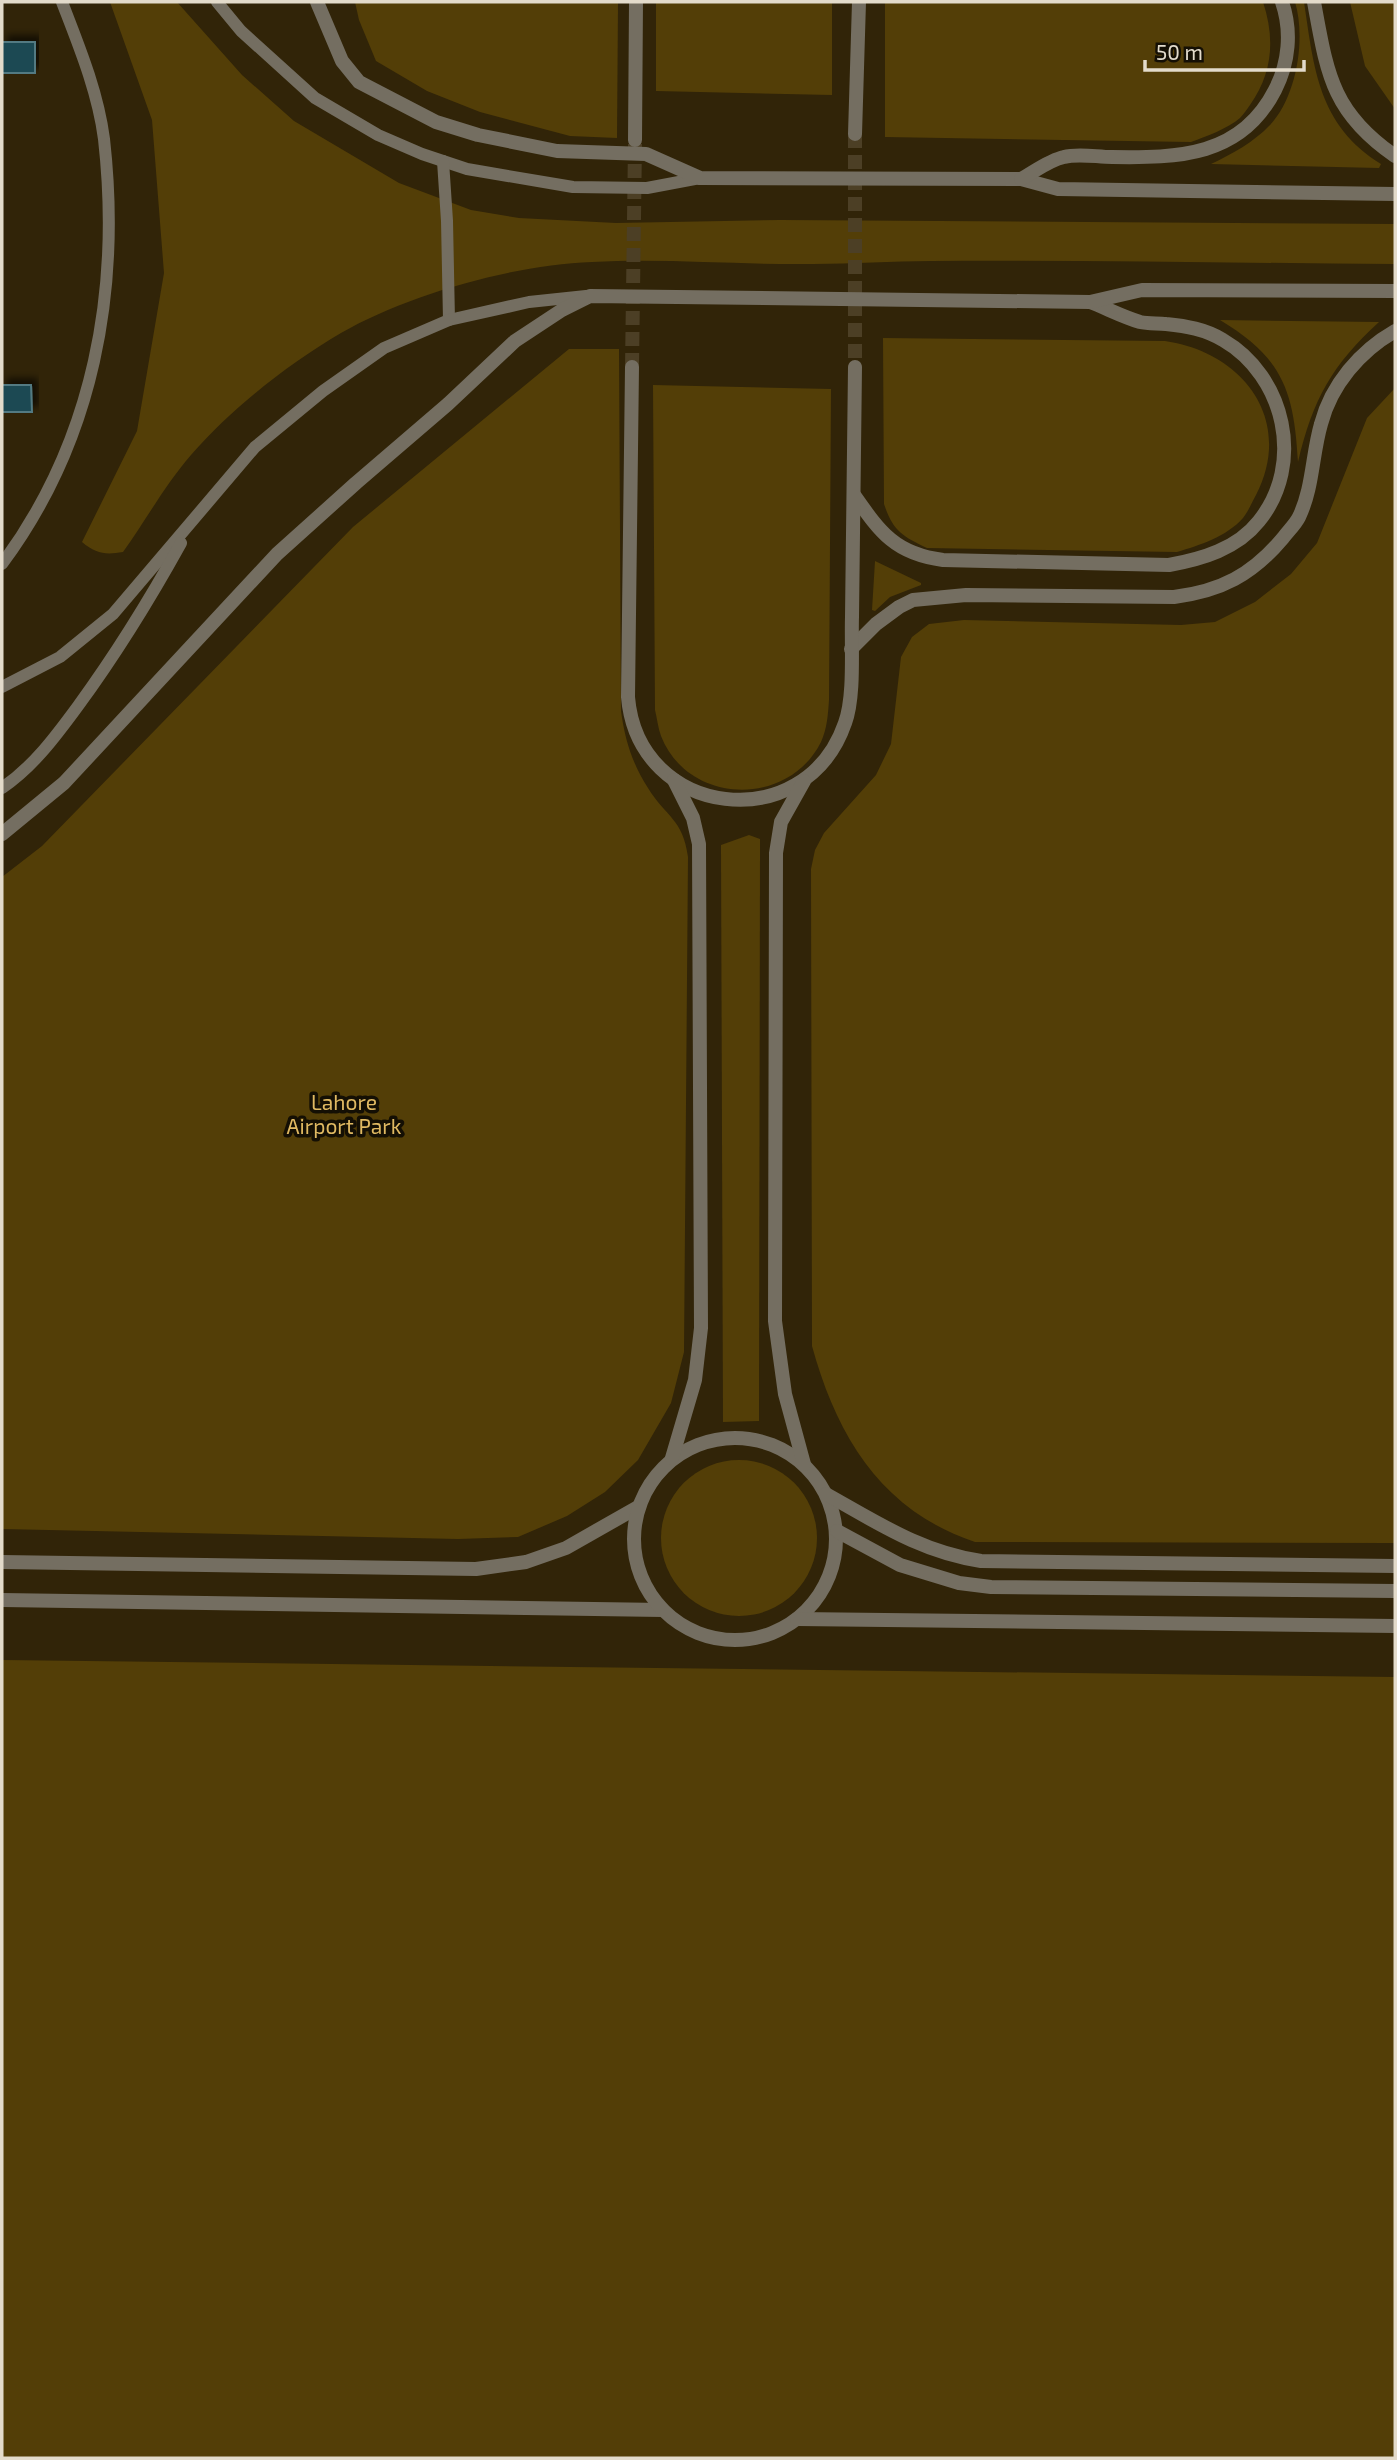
<svg xmlns="http://www.w3.org/2000/svg" width="1397" height="2460" font-family="'Exo 2',sans-serif">
<style>
.green{fill:#533e07}
.building{fill:#1c4a52;stroke:#527a82;stroke-width:2;filter:url(#shadow)}
.lines{fill:none;stroke-linecap:round;stroke-linejoin:round}
.tertiary-tunnel{stroke:#4c3f25;stroke-width:14;stroke-dasharray:14 7;stroke-linecap:butt}
.service{stroke:#746e61;stroke-width:12}
.minor{stroke:#746e61;stroke-width:14}
.tertiary{stroke:#746e61;stroke-width:14}
.labels{text-anchor:middle;stroke-width:7;stroke-linejoin:round;paint-order:stroke}
.park-label{font-size:21px;fill:#e0b962;stroke:#140f04}
</style>
<defs>
<filter id="shadow"><feDropShadow dx="6" dy="-6" stdDeviation="3.5" flood-color="#0009"/></filter>
</defs>
<rect width="100%" height="100%" fill="#312408"/>
<g class="green">
<path d="M110 2H177L242 75 294 121 399 183 471 210 519 218 616 223 780 220 1395 224V264C1241 263 1086 260 931 261 892 261 853 264 813 264 740 265 665 258 592 262 513 265 409 294 341 333 288 364 231 409 191 455 165 485 146 520 123 552 106 555 96 554 82 542L137 431 164 273 152 120Z"/>
<polygon points="355,2 618,2 617,138 570,136 480,112 427,91 376,61 359,20"/>
<polygon points="656,2 832,2 832,95 656,91"/>
<path d="M885 2H1263C1275 38 1273 73 1250 105 1247 109 1244 114 1240 118 1227 129 1207 136 1191 142L885 137Z"/>
<path d="M1295 2H1304C1314 68 1318 125 1381 164L1379 168 1211 164C1232 154 1254 142 1270 125 1297 96 1306 38 1295 2Z"/>
<polygon points="1350,2 1395,2 1395,109 1365,66"/>
<path d="M1220 320 1379 322C1332 365 1313 399 1298 462 1294 391 1283 358 1220 320Z"/>
<path d="M883 338 1165 341C1242 352 1295 419 1256 495 1252 502 1248 512 1243 518 1226 537 1200 545 1177 552L927 548C902 536 893 531 884 504Z"/>
<path d="M569 349H619L621 711C625 740 632 763 648 788 666 817 683 819 688 857L684 1352 671 1403 638 1460 605 1492 567 1516 518 1537 458 1539 2 1529V877L42 846 353 527Z"/>
<path d="M653 385 831 389 829 700C828 715 827 729 821 742 788 808 688 805 661 736 658 728 657 718 655 710Z"/>
<path d="M1395 388V1543L975 1542C882 1511 837 1437 812 1346L811 869 815 850 824 833 876 775 891 744 901 657 912 637 929 624 964 620 1181 625 1215 622 1255 602 1291 574 1317 543 1367 418Z"/>
<polygon points="875,561 921,583 921,585 890,597 875,611 872,610"/>
<polygon points="749,835 760,839 760,844 759,1421 723,1422 721,845"/>
<circle cx="739" cy="1538" r="78"/>
<polygon points="2,1660 1395,1677 1395,2458 2,2458"/>
</g>
<g class="building">
<rect x="2" y="42" width="33" height="31"/>
<polygon points="2,385 31,385 32,412 2,412"/>
</g>
<g class="lines">
<g class="tertiary-tunnel">
<polyline points="855,134 855,367"/>
<polyline points="632,367 635,144"/>
</g>
<g class="service">
<polyline points="217,2 241,31 315,98 378,135 422,154 467,169 573,187 647,188 700,178"/>
<polyline points="443,161 447,221 449,320"/>
<path d="M2 564C94 440 121 290 104 139 98 92 79 46 62 2"/>
<polyline points="2,687 60,657 113,614 255,447 323,391 384,348 449,320 529,302 586,296"/>
<path d="M2 788C33 767 56 736 78 706 116 654 150 599 181 543"/>
</g>
<g class="minor">
<polyline points="317,2 342,61 359,82 436,122 478,135 557,151 646,154 700,178 1021,179 1058,189 1395,194"/>
<path d="M1314 2C1327 72 1331 112 1395 156"/>
<path d="M1021 179C1034 172 1049 160 1064 157 1078 153 1097 157 1112 157 1178 158 1241 157 1275 90 1289 63 1292 31 1282 2"/>
<path d="M854 495C880 532 895 554 943 560L1169 565C1202 559 1237 549 1259 521 1305 464 1285 376 1223 340 1205 329 1186 326 1166 324 1158 323 1148 324 1140 322 1123 317 1106 308 1090 302"/>
<path d="M851 649 876 624 899 607 913 600 966 595 1174 597C1221 591 1252 575 1283 538 1288 531 1295 525 1299 517 1313 488 1312 455 1321 424 1331 385 1360 351 1395 331"/>
<polyline points="2,834 64,783 277,554 356,483 448,404 515,341 562,310 590,296 1090,302 1142,290 1395,291"/>
<polyline points="2,1562 476,1569 526,1562 566,1548 638,1507"/>
<polyline points="2,1600 663,1610"/>
</g>
<g class="tertiary">
<polyline points="855,134 859,2"/>
<polyline points="635,140 636,2"/>
<path d="M632 367 628 697C638 818 805 839 845 723 855 696 851 647 852 617 853 534 854 451 855 367"/>
<circle cx="735" cy="1539" r="101"/>
<polyline points="672,1458 695,1380 701,1328 699,844 693,818 674,780"/>
<polyline points="804,1464 785,1394 775,1321 776,853 781,822 804,781"/>
<path d="M826 1494C878 1523 921 1552 981 1561L1395 1566"/>
<polyline points="837,1531 900,1565 959,1583 991,1587 1395,1591"/>
<polyline points="797,1619 1395,1626"/>
</g>
</g>
<g class="labels">
<g class="park-label">
<text x="344" y="1110">Lahore<tspan x="344" dy="24">Airport Park</tspan></text>
</g>
</g>
<rect width="1397" height="2460" fill="none" stroke="#e3dbcb" stroke-width="7"/>
<path d="M1145 60v10h159v-10" fill="none" stroke="#e3dbcb" stroke-width="3.5"/>
<text x="1156" y="60" font-size="21" fill="#e3dbcb" stroke="#140f04" stroke-width="5" paint-order="stroke">50 m</text>
</svg>
